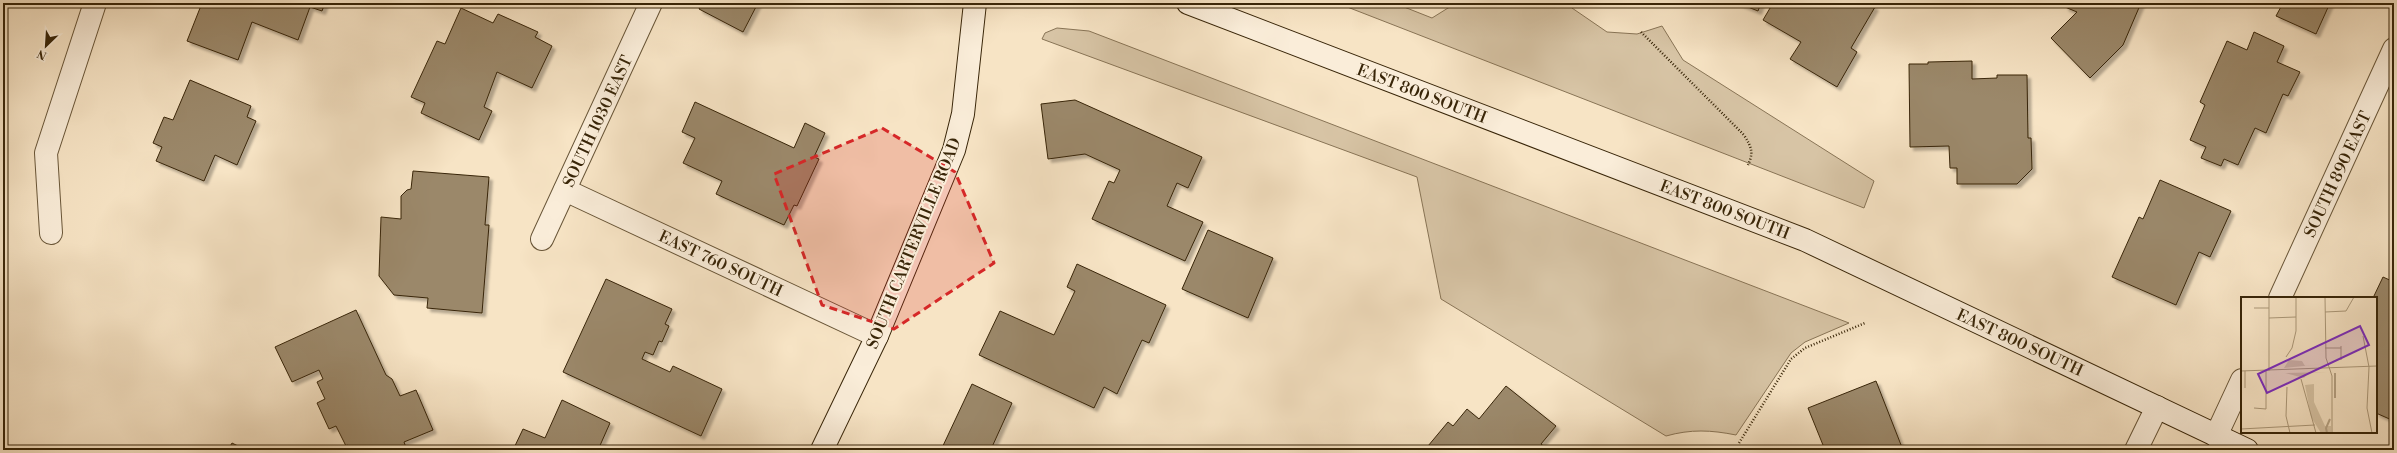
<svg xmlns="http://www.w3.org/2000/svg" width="2397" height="453" font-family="'Libre Bodoni',serif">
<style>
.green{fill:#d7c4a5;stroke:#887456}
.building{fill:#9b886a;stroke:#382508;filter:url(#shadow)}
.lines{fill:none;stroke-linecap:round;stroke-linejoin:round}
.street-casing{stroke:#685537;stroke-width:24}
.secondary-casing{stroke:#382508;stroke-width:24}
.path{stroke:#382508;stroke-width:2.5;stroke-dasharray:1 2;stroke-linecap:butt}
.street{stroke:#faedd9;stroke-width:22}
.secondary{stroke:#faedd9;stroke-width:22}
.marked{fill:#d62828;fill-opacity:0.2;stroke:#d62828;stroke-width:3;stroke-dasharray:8 5;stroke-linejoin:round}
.labels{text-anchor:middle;stroke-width:4;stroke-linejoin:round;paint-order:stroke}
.street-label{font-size:16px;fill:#382508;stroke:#faedd9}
.inset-river{fill:none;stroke:#b6a385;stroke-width:2}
.inset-road{fill:none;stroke:#ab9879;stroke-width:1}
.view{fill:#7b2cbf;fill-opacity:0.15;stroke:#7b2cbf;stroke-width:2}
.inset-edge{fill:none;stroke:#382508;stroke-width:2}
</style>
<defs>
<filter id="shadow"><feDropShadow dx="3.5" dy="3.5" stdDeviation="1" flood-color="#0004"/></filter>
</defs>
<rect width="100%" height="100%" fill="#f7e4c5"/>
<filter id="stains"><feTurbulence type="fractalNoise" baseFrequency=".005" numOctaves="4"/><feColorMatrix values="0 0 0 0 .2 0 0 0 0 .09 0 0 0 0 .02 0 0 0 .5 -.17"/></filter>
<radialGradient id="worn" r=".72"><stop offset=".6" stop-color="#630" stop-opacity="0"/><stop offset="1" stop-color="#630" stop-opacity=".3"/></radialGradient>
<g class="green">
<polygon points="1337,3 1394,3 1432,18 1456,3 1568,3 1572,8 1607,32 1637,34 1662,26 1683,60 1874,181 1864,208"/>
<path d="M1057 28 1089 31 1849 323 1805 342 1791 353 1736 435C1711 430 1691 429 1666 436L1441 299 1417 177 1042 39 1045 33Z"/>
</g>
<g class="building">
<polygon points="202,3 325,3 322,11 310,7 298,40 252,22 238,60 187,41"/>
<polygon points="702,3 758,3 743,32 699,9"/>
<polygon points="1738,3 1761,3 1758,11"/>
<polygon points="1773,3 1868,3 1875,7 1851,48 1857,52 1837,87 1790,59 1801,42 1763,20"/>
<polygon points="2067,3 2141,3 2123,45 2090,78 2051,38 2077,12 2065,7"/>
<polygon points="2283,3 2330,3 2316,34 2276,16"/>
<polygon points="461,8 493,23 498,14 538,32 535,37 552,46 532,88 497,72 484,107 492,111 479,140 421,113 425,103 411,97 437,41 445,44"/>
<polygon points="2254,32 2284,46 2277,62 2300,72 2288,96 2283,94 2266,133 2255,128 2238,165 2224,159 2221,166 2201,158 2206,147 2190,140 2205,105 2200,102 2227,41 2247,50"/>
<polygon points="1972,61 1972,79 1997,78 1997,75 2027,75 2028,138 2031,138 2032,169 2017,184 1957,184 1957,168 1950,168 1949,146 1910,147 1909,64 1928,64 1928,62"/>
<polygon points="190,80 251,106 247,117 256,121 237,165 215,155 204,181 156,161 162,147 153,143 164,117 173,120"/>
<polygon points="1075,100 1202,157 1188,188 1177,183 1167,206 1203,222 1185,261 1092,219 1109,181 1114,183 1120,170 1085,154 1048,159 1041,104"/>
<polygon points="695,102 794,148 805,123 825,133 814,157 819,159 797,206 794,205 784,225 716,194 722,181 683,163 695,138 682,132"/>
<polygon points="413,171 489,177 485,225 489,225 482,313 427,308 428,298 394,295 379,276 381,217 401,219 401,196 407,190 411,189"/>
<polygon points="2160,180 2231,211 2210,257 2199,252 2176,305 2112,277 2139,217 2143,219"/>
<polygon points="1208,230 1273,258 1248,318 1182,289"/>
<polygon points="1077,264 1166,305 1149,343 1142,340 1117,394 1104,387 1094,408 979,355 1000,311 1054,335 1075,291 1067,287"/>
<polygon points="2383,277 2394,282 2394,421 2376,413 2376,298 2373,298"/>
<polygon points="606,279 672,309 665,324 669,326 662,342 659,341 653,355 645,352 642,359 670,372 673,366 722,389 701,436 563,372"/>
<polygon points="356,310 386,375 392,379 400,396 416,390 433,430 404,442 407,450 351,450 348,445 346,446 336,426 329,429 317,403 325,399 317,382 323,379 319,370 292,382 275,347"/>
<polygon points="1876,381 1903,450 1825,450 1808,408"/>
<polygon points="972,384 1012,403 992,447 999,450 941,450"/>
<polygon points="1506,386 1556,426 1541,444 1546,448 1545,450 1433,450 1428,446 1448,422 1453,426 1467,409 1479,419"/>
<polygon points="562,400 610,423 598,450 513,450 523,429 545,438"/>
<polygon points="232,443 246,450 228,450"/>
</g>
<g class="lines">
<g class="street-casing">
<g id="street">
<polyline points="565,190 877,336"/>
<polyline points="51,233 46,153 95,3"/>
<polyline points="542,239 651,3"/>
<polyline points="2280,298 2394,49"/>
<polyline points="2216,436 2242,380"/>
<polyline points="2136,450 2157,407"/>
</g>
</g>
<g class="secondary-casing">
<g id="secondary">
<polyline points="1188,3 1805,240 2247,450"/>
<polyline points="822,450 877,336 954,150 963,114 975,3"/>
</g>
</g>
<g class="path">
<path d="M1641 32 1744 135C1752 148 1754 153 1747 167"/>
<polyline points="1739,443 1791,359 1805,348 1865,323"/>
</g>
<use href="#street" class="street"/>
<use href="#secondary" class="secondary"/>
</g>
<path class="marked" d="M882 128 955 172 994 263 894 329 822 305 774 174Z"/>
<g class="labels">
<g class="street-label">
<text transform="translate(1422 93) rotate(21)" y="6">EAST 800 SOUTH</text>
<text transform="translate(597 121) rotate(-65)" y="6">SOUTH 1030 EAST</text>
<text transform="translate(2337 174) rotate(-65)" y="6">SOUTH 890 EAST</text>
<text transform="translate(1725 209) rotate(21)" y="6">EAST 800 SOUTH</text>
<text transform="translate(913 243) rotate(-68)" y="6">SOUTH CARTERVILLE ROAD</text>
<text transform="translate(721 263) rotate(25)" y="6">EAST 760 SOUTH</text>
<text transform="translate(2020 342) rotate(25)" y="6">EAST 800 SOUTH</text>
</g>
</g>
<g transform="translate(2241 297)">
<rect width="136" height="136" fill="#f7e4c5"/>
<path d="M48 63 61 64 64 69 83 67 43 71ZM87 75 67 76 63 81 44 76ZM73 87V105L84 129H90V136H80L70 120 64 88Z" fill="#d7c4a5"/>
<path class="inset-river" d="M94 101V76M86 136 85 131 89 122"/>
<path class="inset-road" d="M84 0 85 61 91 79V136M13 11H28M84 15 105 14 113 0M28 21 55 20M122 39 128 70 126 111 131 136M100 49V63M84 51H100M45 60 51 51 55 34V0M0 74 136 69M4 74V91M28 74V0M60 82 75 136M46 90 45 119 49 136M13 111 25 112V74M0 132 74 128"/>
<path class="view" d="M119 29 128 48 26 96 17 77Z"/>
<rect width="136" height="136" class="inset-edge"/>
</g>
<rect width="2397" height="453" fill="none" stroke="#f7e4c5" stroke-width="16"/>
<rect x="4" y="4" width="2389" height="445" fill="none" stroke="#382508" stroke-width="2"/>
<rect x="8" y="8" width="2381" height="437" fill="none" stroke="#382508"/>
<g transform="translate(46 46) rotate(205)" stroke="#faedd9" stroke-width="3" paint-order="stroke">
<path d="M0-3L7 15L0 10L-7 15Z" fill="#382508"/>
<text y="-6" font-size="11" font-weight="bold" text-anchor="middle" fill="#382508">N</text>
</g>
<rect width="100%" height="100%" filter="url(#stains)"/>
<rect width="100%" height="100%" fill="url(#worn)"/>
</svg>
